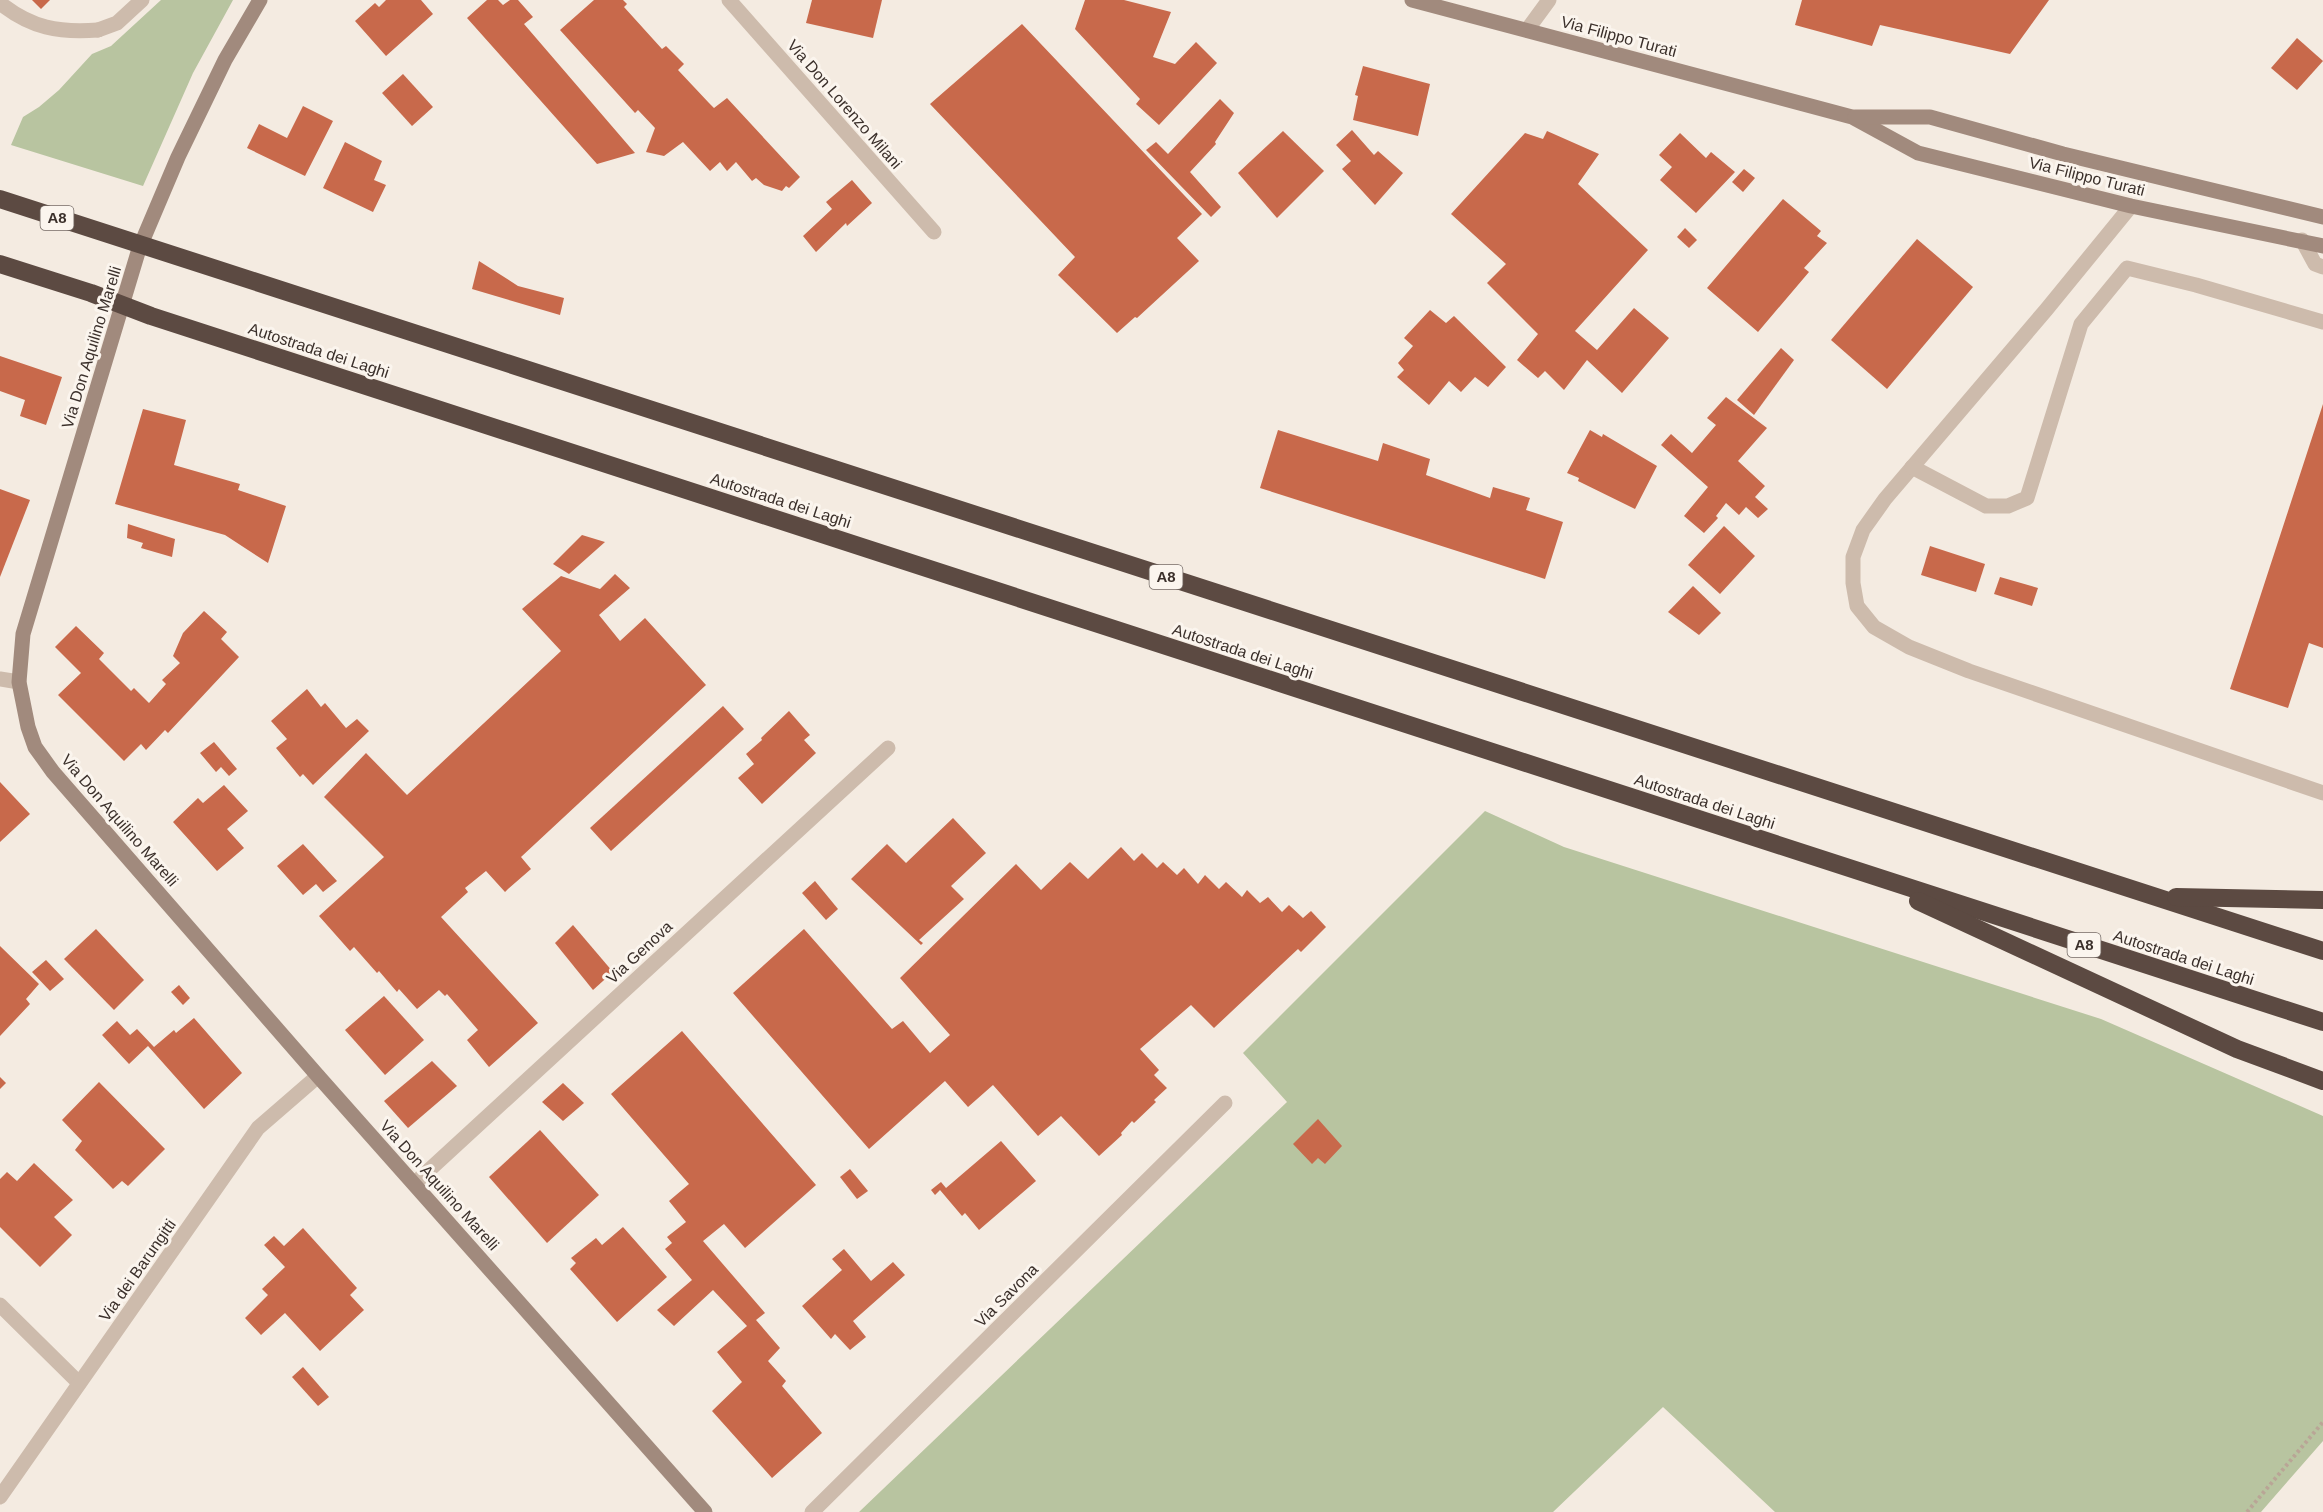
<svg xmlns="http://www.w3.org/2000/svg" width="2323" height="1512" font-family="Helvetica,sans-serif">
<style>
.green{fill:#b8c4a0}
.building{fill:#c8694b}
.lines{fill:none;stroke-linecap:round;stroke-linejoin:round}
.path{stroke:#b9a596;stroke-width:4;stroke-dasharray:3 3;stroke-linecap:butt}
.lane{stroke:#cdbbac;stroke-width:15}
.street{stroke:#cdbbac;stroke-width:15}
.secondary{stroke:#a18a7d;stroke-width:15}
.highway{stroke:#5c4a42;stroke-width:18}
.labels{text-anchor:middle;stroke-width:6;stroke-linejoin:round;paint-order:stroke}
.shield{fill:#fbf5ee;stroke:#756b66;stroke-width:1.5}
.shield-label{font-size:15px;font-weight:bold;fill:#3b302b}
.street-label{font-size:16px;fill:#3b302b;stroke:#fbf5ee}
</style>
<rect width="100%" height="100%" fill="#f4ebe1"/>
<g class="green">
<polygon points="161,0 233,0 193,73 143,186 11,145 23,117 39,107 59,90 92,54 111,46"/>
<polygon points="1485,811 1564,847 2101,1019 2323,1116 2323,1441 2261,1512 1775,1512 1663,1407 1553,1512 859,1512 1287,1102 1243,1053"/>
</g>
<g class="building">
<polygon points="32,0 50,0 41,9"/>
<polygon points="386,0 421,0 433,14 386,56 355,21 375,3 379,7"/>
<polygon points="487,0 498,0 503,5 510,0 518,0 533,17 524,24 635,153 597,164 467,18"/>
<polygon points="594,0 623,0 627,4 624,7 662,49 666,46 684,64 678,70 709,103 714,108 727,98 800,177 789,188 786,186 782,191 764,185 756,178 752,181 736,162 727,171 720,162 710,171 683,142 664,156 646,152 655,128 638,110 635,113 560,30"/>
<polygon points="812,0 882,0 873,38 806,23"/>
<polygon points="1085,0 1124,0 1171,12 1153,57 1175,64 1196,42 1217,63 1159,125 1136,104 1140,99 1075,29"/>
<polygon points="1802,0 2049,0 2010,54 1880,25 1872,46 1795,25"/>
<polygon points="1022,24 1202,214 1177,238 1199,261 1137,318 1135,317 1117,333 1058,275 1075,257 930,104"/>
<polygon points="2297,38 2323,61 2297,90 2271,68"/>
<polygon points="1363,66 1430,84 1418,136 1353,120 1358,96 1355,95"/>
<polygon points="403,74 433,107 412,126 382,93"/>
<polygon points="1220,99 1234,113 1215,142 1216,144 1190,172 1221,207 1211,217 1146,150 1156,142 1168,154"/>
<polygon points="303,106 333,121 305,176 247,148 259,124 287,138"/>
<polygon points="1352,130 1374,155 1378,151 1403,173 1375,205 1342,169 1351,161 1336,145"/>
<polygon points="1283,131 1324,171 1277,218 1238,173"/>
<polygon points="1547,131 1599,154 1578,184 1648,250 1575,331 1597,350 1634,308 1669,338 1622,393 1587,360 1564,390 1545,371 1538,378 1517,360 1538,334 1487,283 1506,264 1451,214 1525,133 1543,139"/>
<polygon points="1680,133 1706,158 1711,152 1735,172 1696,213 1660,180 1672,167 1659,155"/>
<polygon points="345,142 382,161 374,180 386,185 373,212 323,188"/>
<polygon points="1744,169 1755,178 1743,192 1732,182"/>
<polygon points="852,180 872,203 847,226 846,223 816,252 803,236 832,209 826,202"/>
<polygon points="1783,199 1821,231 1817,236 1827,243 1804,268 1809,272 1758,332 1707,288"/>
<polygon points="1685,228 1697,240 1689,248 1677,237"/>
<polygon points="1917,239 1973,287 1887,389 1831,340"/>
<polygon points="479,261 518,286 564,298 560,315 472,289"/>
<polygon points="1430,310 1446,323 1454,316 1506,367 1488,387 1475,377 1461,392 1449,381 1429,405 1397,377 1404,370 1398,363 1413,346 1404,338"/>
<polygon points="1781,348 1794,360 1754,415 1737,400"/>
<polygon points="0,356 62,377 46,425 20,416 25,400 0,391"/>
<polygon points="1726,397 1767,428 1738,461 1765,486 1755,497 1768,509 1758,518 1746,507 1739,515 1726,503 1716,516 1718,518 1704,533 1684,516 1708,487 1661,445 1671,434 1692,453 1716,425 1707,418"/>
<polygon points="2323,404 2323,648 2309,643 2288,708 2230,689"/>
<polygon points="143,409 186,420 174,465 240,484 238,490 286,506 268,563 225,535 115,504"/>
<polygon points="1278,430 1378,461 1383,443 1430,459 1426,475 1490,498 1493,487 1530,498 1526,510 1563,522 1545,579 1260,488"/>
<polygon points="1590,430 1602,437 1603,434 1657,466 1635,509 1578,481 1579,478 1567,473"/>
<polygon points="0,489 30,500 0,577"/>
<polygon points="128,524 175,539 172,557 141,548 143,543 127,538"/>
<polygon points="1724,526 1755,556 1720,594 1688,565"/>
<polygon points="582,535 605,542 569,574 553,564"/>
<polygon points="1930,546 1985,564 1976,592 1921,575"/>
<polygon points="615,574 630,588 599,615 620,641 645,618 706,685 521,857 531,869 508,889 505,892 486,871 465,888 468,892 441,917 538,1023 489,1067 467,1040 478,1030 447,994 445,996 439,990 417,1009 399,989 397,992 379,971 377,973 354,947 350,951 319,916 384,857 324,797 366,753 407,795 561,651 522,609 561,576 600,589"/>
<polygon points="2000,577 2038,588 2032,606 1994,594"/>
<polygon points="1693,586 1721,613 1699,635 1668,612"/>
<polygon points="204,611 227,632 221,639 239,657 168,733 165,730 146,750 141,744 124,761 58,695 81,673 55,647 76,626 104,653 99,659 131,691 134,688 149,703 166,684 162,680 180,663 173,656 183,633"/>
<polygon points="307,689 321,707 325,703 346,728 357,719 369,731 313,785 303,774 300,777 276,748 287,739 271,721"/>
<polygon points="723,706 744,729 611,851 590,828"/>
<polygon points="789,711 810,735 804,740 816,753 762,804 738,778 754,764 746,754 762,740 761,738"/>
<polygon points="214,742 237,769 229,776 221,767 216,772 200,753"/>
<polygon points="0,782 30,814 0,842"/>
<polygon points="224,785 248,811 227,829 244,848 217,871 173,822 198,798 203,803"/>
<polygon points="953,818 986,853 951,886 964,899 919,940 923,943 921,945 851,879 887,844 906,863"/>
<polygon points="303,844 337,881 323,892 316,884 303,895 277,866"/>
<polygon points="1121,847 1134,861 1142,853 1157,868 1163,862 1177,875 1184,868 1198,884 1205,875 1219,889 1226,882 1242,897 1247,890 1260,903 1268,897 1282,912 1289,905 1303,918 1311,911 1326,927 1301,952 1298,949 1214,1028 1191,1005 1140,1049 1159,1070 1154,1075 1167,1088 1154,1100 1156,1102 1134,1123 1132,1121 1121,1133 1122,1135 1099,1156 1061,1116 1038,1136 993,1085 968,1107 945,1081 869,1149 733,993 804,929 892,1029 903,1021 930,1053 950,1035 900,978 1016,864 1041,890 1070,862 1088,879"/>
<polygon points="815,881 838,909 826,920 802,893"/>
<polygon points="573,925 613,972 593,990 555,943"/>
<polygon points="96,929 144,980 114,1010 64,959"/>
<polygon points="0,946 39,984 26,999 30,1004 0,1036"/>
<polygon points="46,960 64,979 50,991 32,972"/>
<polygon points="179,985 190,998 183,1005 171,992"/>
<polygon points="384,996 424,1040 385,1075 345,1030"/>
<polygon points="194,1018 242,1073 204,1109 148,1046 129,1064 102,1035 117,1021 130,1035 137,1029 154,1047 174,1030 176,1033"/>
<polygon points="682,1031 816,1185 745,1248 724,1224 703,1241 765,1313 756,1320 780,1348 768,1361 786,1381 782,1386 822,1433 772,1478 712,1411 742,1382 717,1352 747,1326 713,1290 674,1326 657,1310 692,1280 665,1249 672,1243 667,1237 686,1222 669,1201 689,1184 611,1094"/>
<polygon points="432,1061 457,1086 408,1128 384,1101"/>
<polygon points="0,1077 6,1083 0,1089"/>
<polygon points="99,1082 165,1149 128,1186 122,1181 113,1189 75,1150 82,1141 62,1120"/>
<polygon points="563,1083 584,1103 563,1121 542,1102"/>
<polygon points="1318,1119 1342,1146 1325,1164 1318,1158 1312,1164 1293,1144"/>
<polygon points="540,1130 599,1195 547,1243 489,1177"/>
<polygon points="1001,1141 1036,1181 979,1230 965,1213 962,1216 940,1190 935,1195 931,1190 941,1182 946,1188"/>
<polygon points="34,1163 73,1200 54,1217 72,1235 40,1267 0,1227 0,1179 7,1172 17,1181"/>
<polygon points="850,1169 868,1191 857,1199 840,1177"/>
<polygon points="623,1227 667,1277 617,1322 570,1269 576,1263 571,1258 596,1238 602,1245"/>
<polygon points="303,1228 357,1288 350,1295 364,1310 320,1351 285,1313 261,1335 245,1318 268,1295 262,1289 285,1267 264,1245 274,1236 284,1246"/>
<polygon points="844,1249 871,1281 893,1262 905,1275 853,1321 866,1337 850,1350 835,1334 831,1339 802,1306 842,1270 832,1259"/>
<polygon points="303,1367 329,1397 318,1406 292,1377"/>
</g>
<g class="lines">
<polyline class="path" points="2247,1512 2323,1422"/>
<g class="lane">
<path d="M0 3C31 28 59 33 98 30"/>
<polyline points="2131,206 2046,310 1885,499 1863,530 1853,557 1853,583 1857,606 1874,627 1909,647 1969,671 2323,793"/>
<polyline points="2302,240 2315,264 2323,267"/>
<polyline points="1912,467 1986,506 2008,506 2027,498 2081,324 2127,268 2196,285 2323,322"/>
</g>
<g class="street">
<polyline points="729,0 934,232"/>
<polyline points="98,30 117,23 142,0"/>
<polyline points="1527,30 1549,0"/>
<polyline points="0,679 19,682"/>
<polyline points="415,1183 888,748"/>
<polyline points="0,1305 79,1383"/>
<polyline points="0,1497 258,1128 318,1076"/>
<polyline points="812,1512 1225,1103"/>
</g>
<g class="secondary">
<polyline points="260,0 225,60 178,157 139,249 23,634 19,682 28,727 35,747 53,772 318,1076 705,1512"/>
<polyline points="1412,0 1852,117 1918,153 2131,206 2323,246"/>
<polyline points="1855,117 1930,117 2063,154 2323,217"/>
</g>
<g class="highway">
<polyline points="0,199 2323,951"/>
<polyline points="0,264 91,293 151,316 2323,1022"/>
<polyline points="2176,897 2323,900"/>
<polyline points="1918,901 2237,1049 2323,1081"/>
</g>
</g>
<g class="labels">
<g class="shield">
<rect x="40.5" y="206" width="33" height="24" rx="4.5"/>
<rect x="1149.5" y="565" width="33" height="24" rx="4.5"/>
<rect x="2067.5" y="933" width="33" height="24" rx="4.5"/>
</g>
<g class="shield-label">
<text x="57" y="223">A8</text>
<text x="1166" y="582">A8</text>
<text x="2084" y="950">A8</text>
</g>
<g class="street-label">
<text transform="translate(1619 36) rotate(15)" y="6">Via Filippo Turati</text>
<text transform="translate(845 104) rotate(49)" y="6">Via Don Lorenzo Milani</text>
<text transform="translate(2087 176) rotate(14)" y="6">Via Filippo Turati</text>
<text transform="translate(91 347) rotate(-73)" y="6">Via Don Aquilino Marelli</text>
<text transform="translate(319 350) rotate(18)" y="6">Autostrada dei Laghi</text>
<text transform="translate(781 500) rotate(18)" y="6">Autostrada dei Laghi</text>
<text transform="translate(1243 651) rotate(18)" y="6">Autostrada dei Laghi</text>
<text transform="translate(1705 801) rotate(18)" y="6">Autostrada dei Laghi</text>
<text transform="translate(120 820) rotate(49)" y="6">Via Don Aquilino Marelli</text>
<text transform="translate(639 952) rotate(-43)" y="6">Via Genova</text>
<text transform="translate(2184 957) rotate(18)" y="6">Autostrada dei Laghi</text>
<text transform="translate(440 1185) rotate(48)" y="6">Via Don Aquilino Marelli</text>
<text transform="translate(137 1270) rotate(-55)" y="6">Via dei Barungitti</text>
<text transform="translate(1006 1295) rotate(-45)" y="6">Via Savona</text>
</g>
</g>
</svg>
